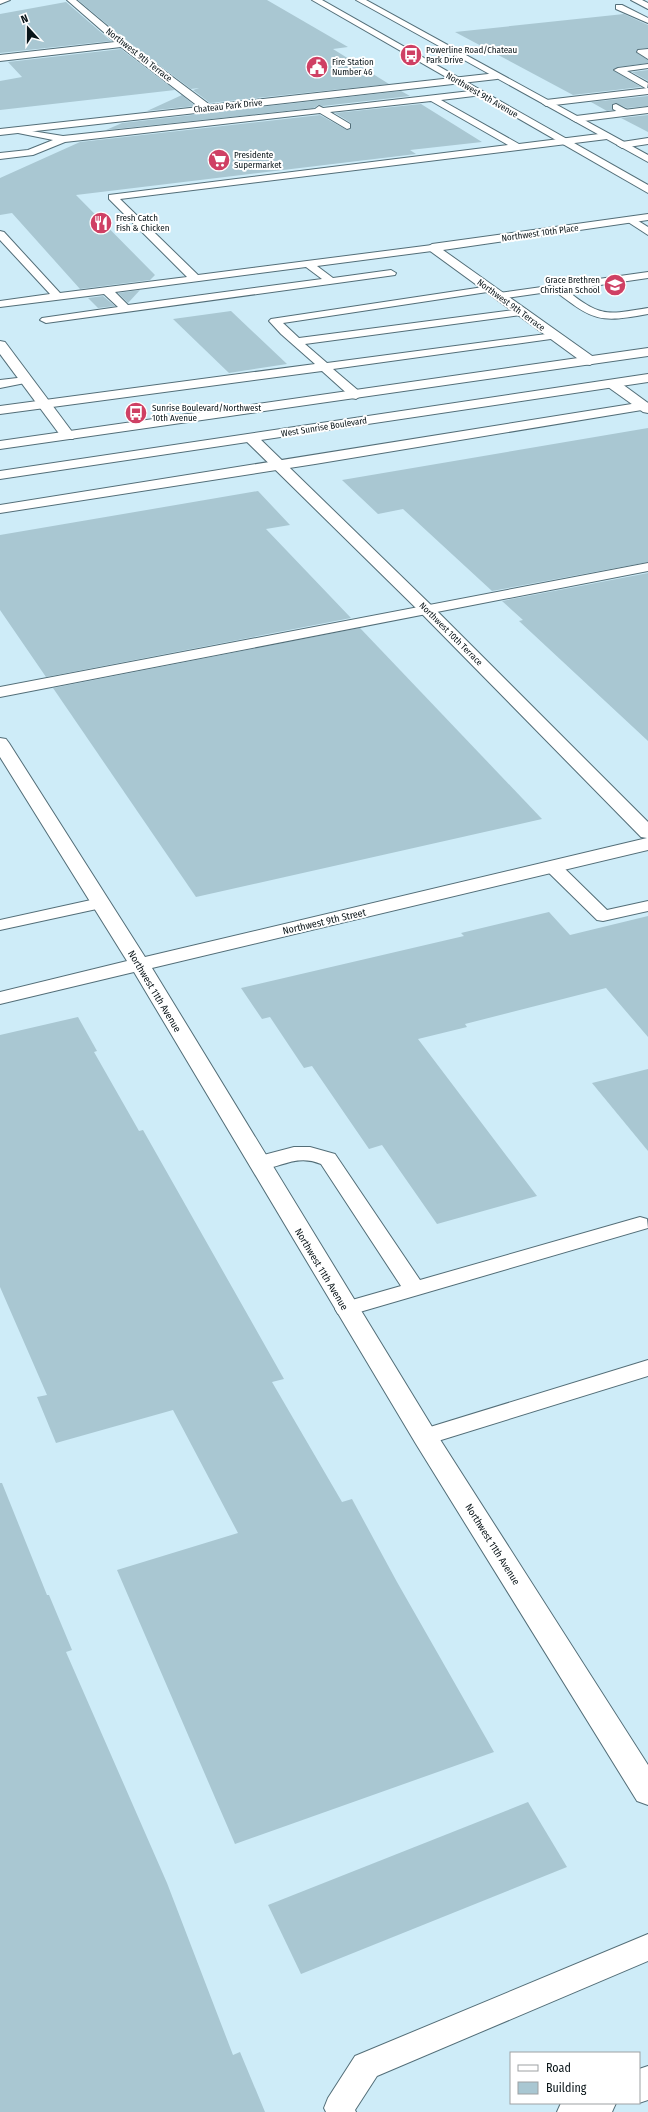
<svg xmlns="http://www.w3.org/2000/svg" width="648" height="2112" font-family="'Fira Sans Condensed',sans-serif">
<style>
.building{fill:#a9c7d2}
.lines{fill:none;stroke-linecap:round;stroke-linejoin:round}
.lane-casing{stroke:#536e78;stroke-width:2}
.street-casing{stroke:#536e78;stroke-width:2}
.secondary-casing{stroke:#536e78;stroke-width:2}
.primary-casing{stroke:#536e78;stroke-width:2}
.lane{fill:#fff;fill-rule:evenodd}
.street{fill:#fff;fill-rule:evenodd}
.secondary{fill:#fff;fill-rule:evenodd}
.primary{fill:#fff;fill-rule:evenodd}
.labels{text-anchor:middle;stroke-width:4;stroke-linejoin:round;paint-order:stroke}
.far-poi-label{font-size:9px;fill:#0a1519;stroke:#fff;text-anchor:start}
.far-street-label{font-size:9px;fill:#0a1519;stroke:#fff}
.street-label{font-size:10px;fill:#0a1519;stroke:#fff}
</style>
<rect width="100%" height="100%" fill="#ceecf8"/>
<g class="building">
<polygon points="78,0 267,0 348,47 333,49 389,84 210,103 193,90 199,88 191,89 127,41"/>
<polygon points="66,2 111,41 0,53 0,14"/>
<polygon points="624,14 648,25 648,48 638,49 636,52 648,60 648,63 618,67 613,70 641,87 573,95 455,32"/>
<polygon points="121,49 175,90 0,110 0,81 22,77 8,62"/>
<polygon points="648,70 648,81 632,72"/>
<polygon points="401,91 410,96 323,106 318,105 314,108 106,130 122,123"/>
<polygon points="182,95 195,106 147,111"/>
<polygon points="648,96 648,106 627,108 616,103 612,104 612,110 607,111 591,102"/>
<polygon points="421,104 482,142 410,150 416,154 76,195 155,275 150,280 80,289 12,213 0,215 0,178 80,142 320,115 347,130 351,129 351,123 335,113"/>
<polygon points="648,115 648,132 621,118"/>
<polygon points="140,290 128,303 118,293"/>
<polygon points="103,296 115,306 98,308 88,298"/>
<polygon points="231,311 287,364 229,373 173,319"/>
<polygon points="648,428 648,562 492,591 403,509 378,514 342,480"/>
<polygon points="258,491 290,525 266,529 351,618 46,677 0,610 0,535"/>
<polygon points="648,573 648,741 519,621 523,620 502,601"/>
<polygon points="360,628 542,819 196,897 53,688"/>
<polygon points="549,912 570,935 648,916 648,1037 606,988 465,1024 467,1027 418,1039 537,1196 437,1224 382,1145 369,1149 312,1066 304,1068 270,1017 262,1019 241,988 464,936 461,933"/>
<polygon points="78,1017 97,1051 94,1052 139,1131 143,1130 284,1379 272,1382 342,1502 352,1499 397,1582 494,1752 235,1844 117,1570 238,1533 173,1410 56,1443 37,1397 47,1395 0,1287 0,1035"/>
<polygon points="648,1069 648,1151 592,1083"/>
<polygon points="0,1483 2,1483 47,1595 49,1595 72,1650 66,1652 167,1883 233,2055 240,2052 265,2112 0,2112"/>
<polygon points="528,1802 567,1867 301,1974 268,1905"/>
</g>
<g class="lines">
<g class="lane-casing">
<g id="lane">
<polygon points="616,5 622,5 648,18 648,23 616,9"/>
<polygon points="648,49 648,59 637,52 638,50"/>
<polygon points="648,64 648,68 627,71 648,83 647,89 614,70 618,68"/>
<polygon points="648,88 648,94 546,106 542,103 546,100"/>
<path d="M479 90 483 93 482 95 441 100 519 144 607 133 612 136 607 139 120 199 198 275 432 245 437 248 432 251 317 266 333 278 391 270 396 273 395 275 46 323 40 320 42 318 118 307 104 294 0 307V301L50 294 0 240V231L4 232 60 293 187 277 109 199V195L508 145 431 101 330 112 350 124V128L347 129 320 113 65 142 33 155 0 159V153L28 150 53 140 13 132V128L63 136 315 109 319 106 323 108ZM306 267 322 279 128 305 115 292Z"/>
<polygon points="616,104 629,111 629,115 623,115 613,109 613,105"/>
<polygon points="648,138 648,144 622,148 617,145 622,142"/>
<polygon points="632,217 648,227 648,235 628,222 627,220"/>
<path d="M648 272V278L566 290C601 317 605 315 648 308V314C599 323 594 321 555 291L499 299 494 296 499 293Z"/>
<polygon points="490,286 495,289 494,291 283,323 299,338 521,309 526,312 521,315 305,344 327,363 554,333 560,336 558,338 333,369 360,392 362,395 356,399 352,398 322,371 0,414 0,406 315,364 281,334 269,321 271,319"/>
<polygon points="26,377 30,378 32,380 30,382 0,388 0,380"/>
<polygon points="644,402 648,403 648,409 315,464 0,513 0,505"/>
<polygon points="648,563 648,571 0,697 0,687"/>
<polygon points="553,862 559,863 607,910 648,901 648,911 603,921 597,920 547,871 545,867 547,863"/>
<polygon points="100,898 106,899 109,903 106,907 0,930 0,920"/>
<path d="M294 1147H310L335 1154 420 1280 640 1217 647 1219 648 1228 346 1316 338 1314 335 1309 338 1304 401 1286 321 1164C292 1152 275 1174 252 1168L249 1163 252 1158Z"/>
<polygon points="648,1360 648,1376 425,1445 417,1443 413,1437 417,1431"/>
<polygon points="648,1934 648,1961 377,2076 355,2110 356,2112 326,2112 324,2108 328,2098 355,2056"/>
</g>
</g>
<g class="street-casing">
<g id="street">
<polygon points="0,0 10,0 0,4"/>
<polygon points="67,0 76,0 126,42 210,105 497,73 502,76 497,79 0,135 0,129 199,107 121,47 0,61 0,55 115,42"/>
<polygon points="631,0 642,0 648,3 648,9"/>
<polygon points="648,107 648,113 576,122 571,119 576,116"/>
<polygon points="648,214 648,220 443,250 595,358 597,361 590,365 585,364 426,248 432,244"/>
<polygon points="0,341 5,342 73,433 75,436 73,439 63,439 0,354"/>
<polygon points="613,380 618,381 648,403 648,413 643,412 608,387 606,384 608,381"/>
<polygon points="251,434 256,435 433,607 648,822 648,850 152,968 434,1430 648,1765 648,1805 637,1801 416,1444 134,972 0,1004 0,992 127,961 0,757 0,738 6,739 9,743 145,957 647,838 641,837 421,613 246,441 244,438 246,435"/>
<polygon points="648,2066 648,2100 639,2103 639,2069"/>
<polygon points="561,2103 616,2103 612,2112 557,2112"/>
</g>
</g>
<g class="secondary-casing">
<g id="secondary">
<polygon points="312,0 322,0 648,185 648,193"/>
<polygon points="356,0 366,0 648,155 648,162"/>
</g>
</g>
<g class="primary-casing">
<g id="primary">
<polygon points="648,348 648,356 0,449 0,441"/>
<polygon points="648,374 648,382 0,479 0,471"/>
</g>
</g>
<use href="#lane" class="lane"/>
<use href="#street" class="street"/>
<use href="#secondary" class="secondary"/>
<use href="#primary" class="primary"/>
</g>
<defs>
<g id="bus-disc" transform="scale(1.15)"><circle r="9.5" fill="#cf4064" stroke="#fff"/><path d="M-5-6H5V4H4V6H2V4H-2V6H-4V4H-5ZM-3.5-4V0h7V-4ZM-3.5 1.2v1.5H-2V1.2ZM2 1.2v1.5H3.5V1.2Z" fill="#fff"/></g>
<g id="civic-disc" transform="scale(1.15)"><circle r="9.5" fill="#cf4064" stroke="#fff"/><path d="M-.6-6.5H3V-4.5H.6V-3L4-1V1h2V6H-6V1h2V-1L-.6-3ZM-1.2 2.5V6h2.4V2.5Z" fill="#fff"/></g>
<g id="supermarket-disc" transform="scale(1.15)"><circle r="9.5" fill="#cf4064" stroke="#fff"/><path d="M-6-5.5h2.5l.6 2H6L4.5 2H-2.5L-4.4-4H-6ZM-1.5 3.2a1.3 1.3 0 1 0 .1 0ZM3 3.2a1.3 1.3 0 1 0 .1 0Z" fill="#fff"/></g>
<g id="restaurant-disc" transform="scale(1.15)"><circle r="9.5" fill="#cf4064" stroke="#fff"/><path d="M-5-6h1v4h1v-4h1v4h1v-4h1v5L-1.5 .5V6h-2V.5L-5-1ZM5-6V6H3V1.5H1.5Q1.5-4 5-6Z" fill="#fff"/></g>
<g id="school-disc" transform="scale(1.15)"><circle r="9.5" fill="#cf4064" stroke="#fff"/><path d="M0-5L7-2L0 1L-7-2ZM-4 1L0 2.5L4 1V4Q0 6-4 4Z" fill="#fff"/></g>
</defs>
<g fill-rule="evenodd">
<use href="#bus-disc" x="411" y="55"/>
<use href="#civic-disc" x="317" y="67"/>
<use href="#supermarket-disc" x="219" y="160"/>
<use href="#restaurant-disc" x="101" y="223"/>
<use href="#school-disc" x="615" y="285"/>
<use href="#bus-disc" x="136" y="413"/>
</g>
<g class="labels">
<g class="far-poi-label">
<text x="426" y="53">Powerline Road/Chateau<tspan x="426" dy="10">Park Drive</tspan></text>
<text x="332" y="65">Fire Station<tspan x="332" dy="10">Number 46</tspan></text>
<text x="234" y="158">Presidente<tspan x="234" dy="10">Supermarket</tspan></text>
<text x="116" y="221">Fresh Catch<tspan x="116" dy="10">Fish &amp; Chicken</tspan></text>
<text x="600" y="283" text-anchor="end">Grace Brethren<tspan x="600" dy="10">Christian School</tspan></text>
<text x="152" y="411">Sunrise Boulevard/Northwest<tspan x="152" dy="10">10th Avenue</tspan></text>
</g>
<g class="far-street-label">
<text transform="translate(139 55) rotate(38)" y="3">Northwest 9th Terrace</text>
<text transform="translate(482 95) rotate(30)" y="3">Northwest 9th Avenue</text>
<text transform="translate(228 106) rotate(-6)" y="3">Chateau Park Drive</text>
<text transform="translate(540 233) rotate(-8)" y="3">Northwest 10th Place</text>
<text transform="translate(511 305) rotate(36)" y="3">Northwest 9th Terrace</text>
<text transform="translate(324 427) rotate(-9)" y="3">West Sunrise Boulevard</text>
<text transform="translate(451 634) rotate(45)" y="3">Northwest 10th Terrace</text>
</g>
<g class="street-label">
<text transform="translate(324 921) rotate(-13)" y="4">Northwest 9th Street</text>
<text transform="translate(155 991) rotate(59)" y="4">Northwest 11th Avenue</text>
<text transform="translate(322 1269) rotate(59)" y="4">Northwest 11th Avenue</text>
<text transform="translate(493 1544) rotate(58)" y="4">Northwest 11th Avenue</text>
</g>
</g>
<rect x="510" y="2052" width="130" height="52" fill="#ffffff" stroke="#9da1a3"/>
<rect x="518" y="2065" width="20" height="6" fill="#ffffff" stroke="#9da1a3"/>
<text x="546" y="2072" font-size="12" fill="#0a1519">Road</text>
<rect x="518" y="2082" width="20" height="12" fill="#a9c7d2" stroke="#9da1a3"/>
<text x="546" y="2092" font-size="12" fill="#0a1519">Building</text>
<g transform="translate(28 28) rotate(339)" stroke="#ffffff" stroke-width="3" paint-order="stroke">
<path d="M0-3L7 15L0 10L-7 15Z" fill="#0a1519"/>
<text y="-6" font-size="11" font-weight="bold" text-anchor="middle" fill="#0a1519">N</text>
</g>
</svg>
